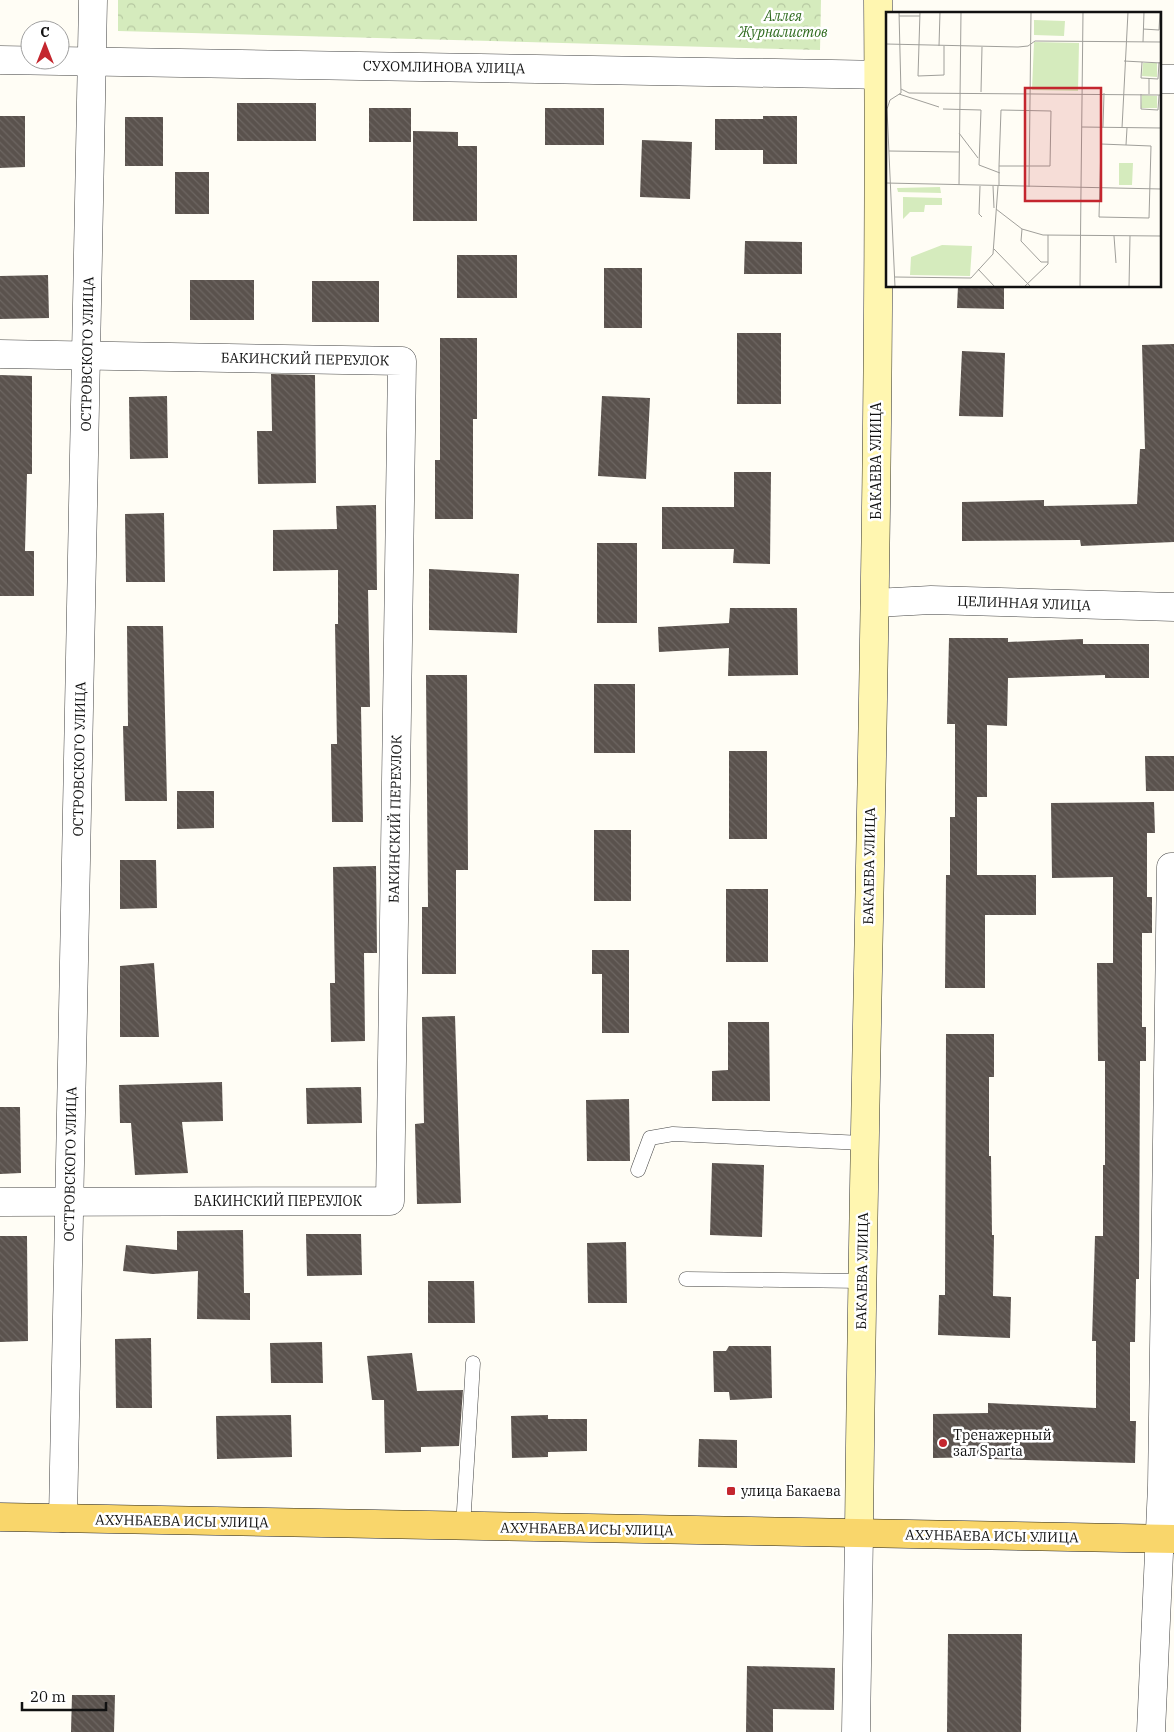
<svg xmlns="http://www.w3.org/2000/svg" width="1174" height="1732" font-family="'IBM Plex Serif',serif">
<style>
.park{fill:url(#park-crowns)}
.building{fill:url(#building-back-hatch)}
.lines{fill:none;stroke-linecap:round;stroke-linejoin:round}
.service-casing{stroke:#444;stroke-width:15}
.minor-casing{stroke:#444;stroke-width:29}
.secondary-casing{stroke:#333;stroke-width:29}
.primary-casing{stroke:#222;stroke-width:29}
.service{stroke:#fff;stroke-width:14}
.minor{stroke:#fff;stroke-width:28}
.secondary{stroke:#fff6b0;stroke-width:28}
.primary{stroke:#f9d66b;stroke-width:28}
.poi-dot{fill:#c4262e;stroke:#fff;stroke-width:2}
.labels{text-anchor:middle;stroke-width:5;stroke-linejoin:round;paint-order:stroke}
.park-label{font-size:14px;font-style:italic;fill:#2f6b1f;stroke:#fff}
.street-label{font-size:14px;fill:#111;stroke:#fff}
.poi-label{font-size:14px;fill:#111;stroke:#fff;text-anchor:start}
.inset-road{fill:none;stroke:#a09f9a;stroke-width:1}
.view{fill:#c4262e;fill-opacity:0.15;stroke:#c4262e;stroke-width:2.5}
.inset-edge{fill:none;stroke:#111;stroke-width:2.5}
</style>
<defs>
<pattern id="park-crowns" width="20" height="18" patternUnits="userSpaceOnUse" patternTransform="scale(1.25)"><rect width="20" height="18" fill="#d5ebbd"/><path d="M2 6a3 3 0 1 1 6 0M12 15a3 3 0 1 1 6 0" fill="none" stroke="#b6c8a1"/></pattern>
<pattern id="building-back-hatch" width="6" height="6" patternUnits="userSpaceOnUse" patternTransform="scale(1.25)"><rect width="6" height="6" fill="#5a524d"/><path d="M-1 5l2 2M0 0l6 6M5-1l2 2" fill="none" stroke="#6d6662"/></pattern>
</defs>
<rect width="100%" height="100%" fill="#fffdf5"/>
<polygon class="park" points="118,0 821,0 820,50 118,31"/>
<g class="building">
<rect x="237" y="103" width="79" height="38"/>
<rect x="369" y="108" width="42" height="34"/>
<rect x="545" y="108" width="59" height="37"/>
<polygon points="0,116 25,116 25,167 0,168"/>
<polygon points="763,116 797,116 797,164 763,164 763,150 715,150 715,119 763,119"/>
<rect x="125" y="117" width="38" height="49"/>
<polygon points="413,131 458,132 458,146 477,146 477,221 413,221"/>
<polygon points="642,140 692,142 690,199 640,197"/>
<rect x="175" y="172" width="34" height="42"/>
<polygon points="745,241 802,242 802,274 744,274"/>
<rect x="457" y="255" width="60" height="43"/>
<rect x="604" y="268" width="38" height="60"/>
<polygon points="48,275 49,318 0,319 0,276"/>
<rect x="190" y="280" width="64" height="40"/>
<rect x="312" y="281" width="67" height="41"/>
<polygon points="958,286 1004,286 1004,309 957,308"/>
<rect x="737" y="333" width="44" height="71"/>
<polygon points="440,338 477,338 477,419 473,419 473,519 435,519 435,460 440,460"/>
<polygon points="1174,344 1174,542 1081,546 1080,540 962,541 962,502 1044,500 1044,506 1137,504 1140,449 1145,449 1142,345"/>
<polygon points="962,351 1005,353 1003,417 959,416"/>
<polygon points="271,374 315,375 316,483 258,484 257,431 272,431"/>
<polygon points="0,375 32,376 32,474 27,474 25,551 34,551 34,596 0,596"/>
<polygon points="167,396 168,458 130,459 129,397"/>
<polygon points="602,396 650,398 646,479 598,476"/>
<polygon points="734,472 771,472 770,564 733,563 734,549 662,549 662,507 734,507"/>
<polygon points="376,505 377,590 368,590 370,707 361,707 363,822 332,822 331,744 337,744 335,624 338,624 338,570 273,571 273,530 337,529 336,506"/>
<polygon points="164,513 165,582 126,582 125,514"/>
<rect x="597" y="543" width="40" height="80"/>
<polygon points="429,569 519,574 517,633 429,630"/>
<polygon points="730,608 797,608 798,675 728,676 729,648 659,652 658,627 729,623"/>
<polygon points="127,626 163,626 167,801 125,801 123,726 128,726"/>
<polygon points="949,638 1008,638 1008,642 1083,639 1083,644 1149,644 1149,678 1105,678 1105,675 1008,678 1007,726 987,725 987,797 977,797 977,875 1036,875 1036,915 985,915 985,988 945,988 946,875 950,875 950,817 955,817 955,724 947,724"/>
<polygon points="426,675 467,675 468,870 456,870 456,974 422,974 422,907 428,907"/>
<rect x="594" y="684" width="41" height="69"/>
<rect x="729" y="751" width="38" height="88"/>
<polygon points="1145,756 1174,756 1174,791 1146,791"/>
<polygon points="177,791 214,791 214,828 177,829"/>
<polygon points="1154,802 1155,833 1147,833 1147,897 1152,897 1152,933 1142,933 1142,1027 1146,1027 1146,1061 1140,1061 1139,1279 1136,1279 1135,1342 1130,1342 1130,1421 1136,1421 1135,1463 988,1459 988,1457 933,1458 933,1414 988,1413 988,1403 1096,1408 1096,1341 1092,1341 1095,1236 1103,1236 1103,1165 1105,1165 1105,1061 1098,1061 1097,963 1113,963 1113,877 1052,878 1051,803"/>
<rect x="594" y="830" width="37" height="71"/>
<polygon points="120,860 156,860 157,908 120,909"/>
<polygon points="376,866 377,953 364,953 365,1041 331,1042 330,983 335,983 333,867"/>
<rect x="726" y="889" width="42" height="73"/>
<polygon points="592,950 629,950 629,1033 602,1033 602,974 592,974"/>
<polygon points="154,963 159,1037 120,1037 120,966"/>
<polygon points="455,1016 461,1203 417,1204 415,1124 424,1123 422,1017"/>
<polygon points="728,1022 769,1022 770,1101 712,1101 712,1071 728,1070"/>
<polygon points="946,1034 994,1034 994,1077 989,1077 989,1156 991,1156 992,1235 994,1235 993,1296 1011,1297 1010,1338 938,1335 939,1295 945,1295"/>
<polygon points="222,1082 223,1121 182,1122 188,1173 135,1175 131,1123 120,1123 119,1085"/>
<polygon points="361,1087 362,1123 307,1124 306,1088"/>
<polygon points="629,1099 630,1161 587,1161 586,1100"/>
<polygon points="0,1107 20,1107 21,1173 0,1174"/>
<polygon points="712,1163 764,1165 762,1237 710,1235"/>
<polygon points="243,1230 244,1293 250,1293 250,1320 197,1319 198,1271 153,1274 123,1271 126,1245 177,1250 177,1231"/>
<polygon points="306,1234 361,1234 362,1275 307,1276"/>
<polygon points="0,1236 27,1236 28,1341 0,1342"/>
<polygon points="626,1242 627,1303 588,1303 587,1243"/>
<polygon points="428,1281 474,1281 475,1323 428,1323"/>
<polygon points="151,1338 152,1408 116,1408 115,1339"/>
<polygon points="322,1342 323,1383 271,1383 270,1343"/>
<polygon points="729,1346 771,1346 772,1398 730,1400 729,1392 714,1392 713,1351 726,1351"/>
<polygon points="412,1353 417,1391 463,1390 459,1446 421,1447 421,1452 385,1453 384,1400 372,1400 367,1356"/>
<polygon points="291,1415 292,1457 217,1459 216,1416"/>
<polygon points="548,1415 548,1419 587,1419 587,1451 548,1452 548,1457 512,1458 511,1416"/>
<polygon points="699,1439 737,1440 737,1468 698,1467"/>
<polygon points="948,1634 1022,1634 1021,1732 947,1732"/>
<polygon points="747,1666 835,1668 834,1710 773,1709 773,1732 746,1732"/>
<polygon points="72,1695 115,1695 114,1732 71,1732"/>
</g>
<g class="lines">
<g class="service-casing">
<g id="service">
<polyline points="638,1170 650,1138 673,1134 863,1143"/>
<polyline points="686,1279 862,1281"/>
<polyline points="463,1527 473,1363"/>
</g>
</g>
<g class="minor-casing">
<g id="minor">
<polyline points="0,60 888,75"/>
<polyline points="1160,79 1174,79"/>
<polyline points="0,354 402,361 390,1201 0,1202"/>
<polyline points="875,603 931,600 1174,607"/>
<polyline points="63,1518 93,0"/>
<polyline points="856,1732 859,1533"/>
<polyline points="1151,1732 1162,1486 1171,867 1174,867"/>
</g>
</g>
<g class="secondary-casing">
<path id="secondary" d="M859 1533C864 1022 882 511 878 0"/>
</g>
<g class="primary-casing">
<polyline id="primary" points="0,1517 1174,1539"/>
</g>
<use href="#service" class="service"/>
<use href="#minor" class="minor"/>
<use href="#secondary" class="secondary"/>
<use href="#primary" class="primary"/>
</g>
<g class="poi-dot">
<circle cx="943" cy="1443" r="5"/>
<rect x="726" y="1486" width="10" height="10" rx="2.5"/>
</g>
<g class="labels">
<g class="park-label">
<text x="783" y="21">Аллея<tspan x="783" dy="16">Журналистов</tspan></text>
</g>
<g class="street-label">
<text transform="translate(444 67) rotate(1)" y="5">СУХОМЛИНОВА УЛИЦА</text>
<text transform="translate(87 354) rotate(-89)" y="5">ОСТРОВСКОГО УЛИЦА</text>
<text transform="translate(305 359) rotate(1)" y="5">БАКИНСКИЙ ПЕРЕУЛОК</text>
<text transform="translate(876 461) rotate(-90)" y="5">БАКАЕВА УЛИЦА</text>
<text transform="translate(1024 603) rotate(2)" y="5">ЦЕЛИННАЯ УЛИЦА</text>
<text transform="translate(79 759) rotate(-89)" y="5">ОСТРОВСКОГО УЛИЦА</text>
<text transform="translate(395 819) rotate(-89)" y="5">БАКИНСКИЙ ПЕРЕУЛОК</text>
<text transform="translate(869 866) rotate(-89)" y="5">БАКАЕВА УЛИЦА</text>
<text transform="translate(70 1164) rotate(-89)" y="5">ОСТРОВСКОГО УЛИЦА</text>
<text x="278" y="1206">БАКИНСКИЙ ПЕРЕУЛОК</text>
<text transform="translate(862 1271) rotate(-89)" y="5">БАКАЕВА УЛИЦА</text>
<text transform="translate(182 1521) rotate(1)" y="5">АХУНБАЕВА ИСЫ УЛИЦА</text>
<text transform="translate(587 1529) rotate(1)" y="5">АХУНБАЕВА ИСЫ УЛИЦА</text>
<text transform="translate(992 1536) rotate(1)" y="5">АХУНБАЕВА ИСЫ УЛИЦА</text>
</g>
<g class="poi-label">
<text x="953" y="1440">Тренажерный<tspan x="953" dy="16">зал Sparta</tspan></text>
<text x="741" y="1496">улица Бакаева</text>
</g>
</g>
<g transform="translate(886 12)">
<rect width="275" height="275" fill="#fffdf5"/>
<path d="M54 175 55 181 12 180 11 176ZM56 233 86 234 84 264 24 263 25 245Z" fill="#d5ebbd"/>
<path d="M148 8 179 9 178 24 148 23ZM148 30 193 31 192 79 146 78ZM257 51H271V65L256 64ZM256 83 271 84V96H255ZM233 151H247L246 173H233ZM17 185 56 186V193H39L38 200H24L17 207Z" fill="#d5ebbd"/>
<path class="inset-road" d="M34 0 32 64 58 63V34M13 4H34M257 17 273 18 274 0M257 30 258 0M0 32 132 35 142 34 149 29 275 30M53 34 54 0M238 49 275 51M256 50 255 66 272 67 273 50M15 77 23 81 275 83M95 80 96 35M13 82 53 95M255 82V97L272 98 273 83M263 82V66M57 97 95 98 93 153 114 161M196 115 275 116M217 115 218 81M236 116 242 0M73 121 92 146M215 132 265 134 263 206 213 205ZM240 133 241 116M3 139 73 140M113 154H164L165 99 115 98 113 154V174M0 171 275 177M73 173 75 0M94 174 93 202 96 205M107 174 108 196M143 175 145 0M195 176 197 0M110 197 136 217 157 223 275 224M136 217 135 229 155 250H162M228 224 230 251M108 237 145 275M92 257 109 275M9 265 85 266 107 242 112 174M9 275 1 97 4 88 15 81 13 0M138 275 162 252V223M194 275 195 176M243 275 244 224"/>
<path class="view" d="M139 76H215V189H139Z"/>
<rect width="275" height="275" class="inset-edge"/>
</g>
<g transform="translate(45 45)"><circle r="24" fill="#ffffff" stroke="#a0a0a0"/>
<path d="M0-4L9 19L0 12L-9 19Z" fill="#c4262e"/>
<text y="-8" font-size="14" font-weight="bold" text-anchor="middle" fill="#111111">С</text>
</g>
<path d="M22 1702v8h84v-8" fill="none" stroke="#111111" stroke-width="2.5"/>
<text x="30" y="1702" font-size="15" fill="#111111" stroke="#ffffff" stroke-width="4" paint-order="stroke">20 m</text>
</svg>
